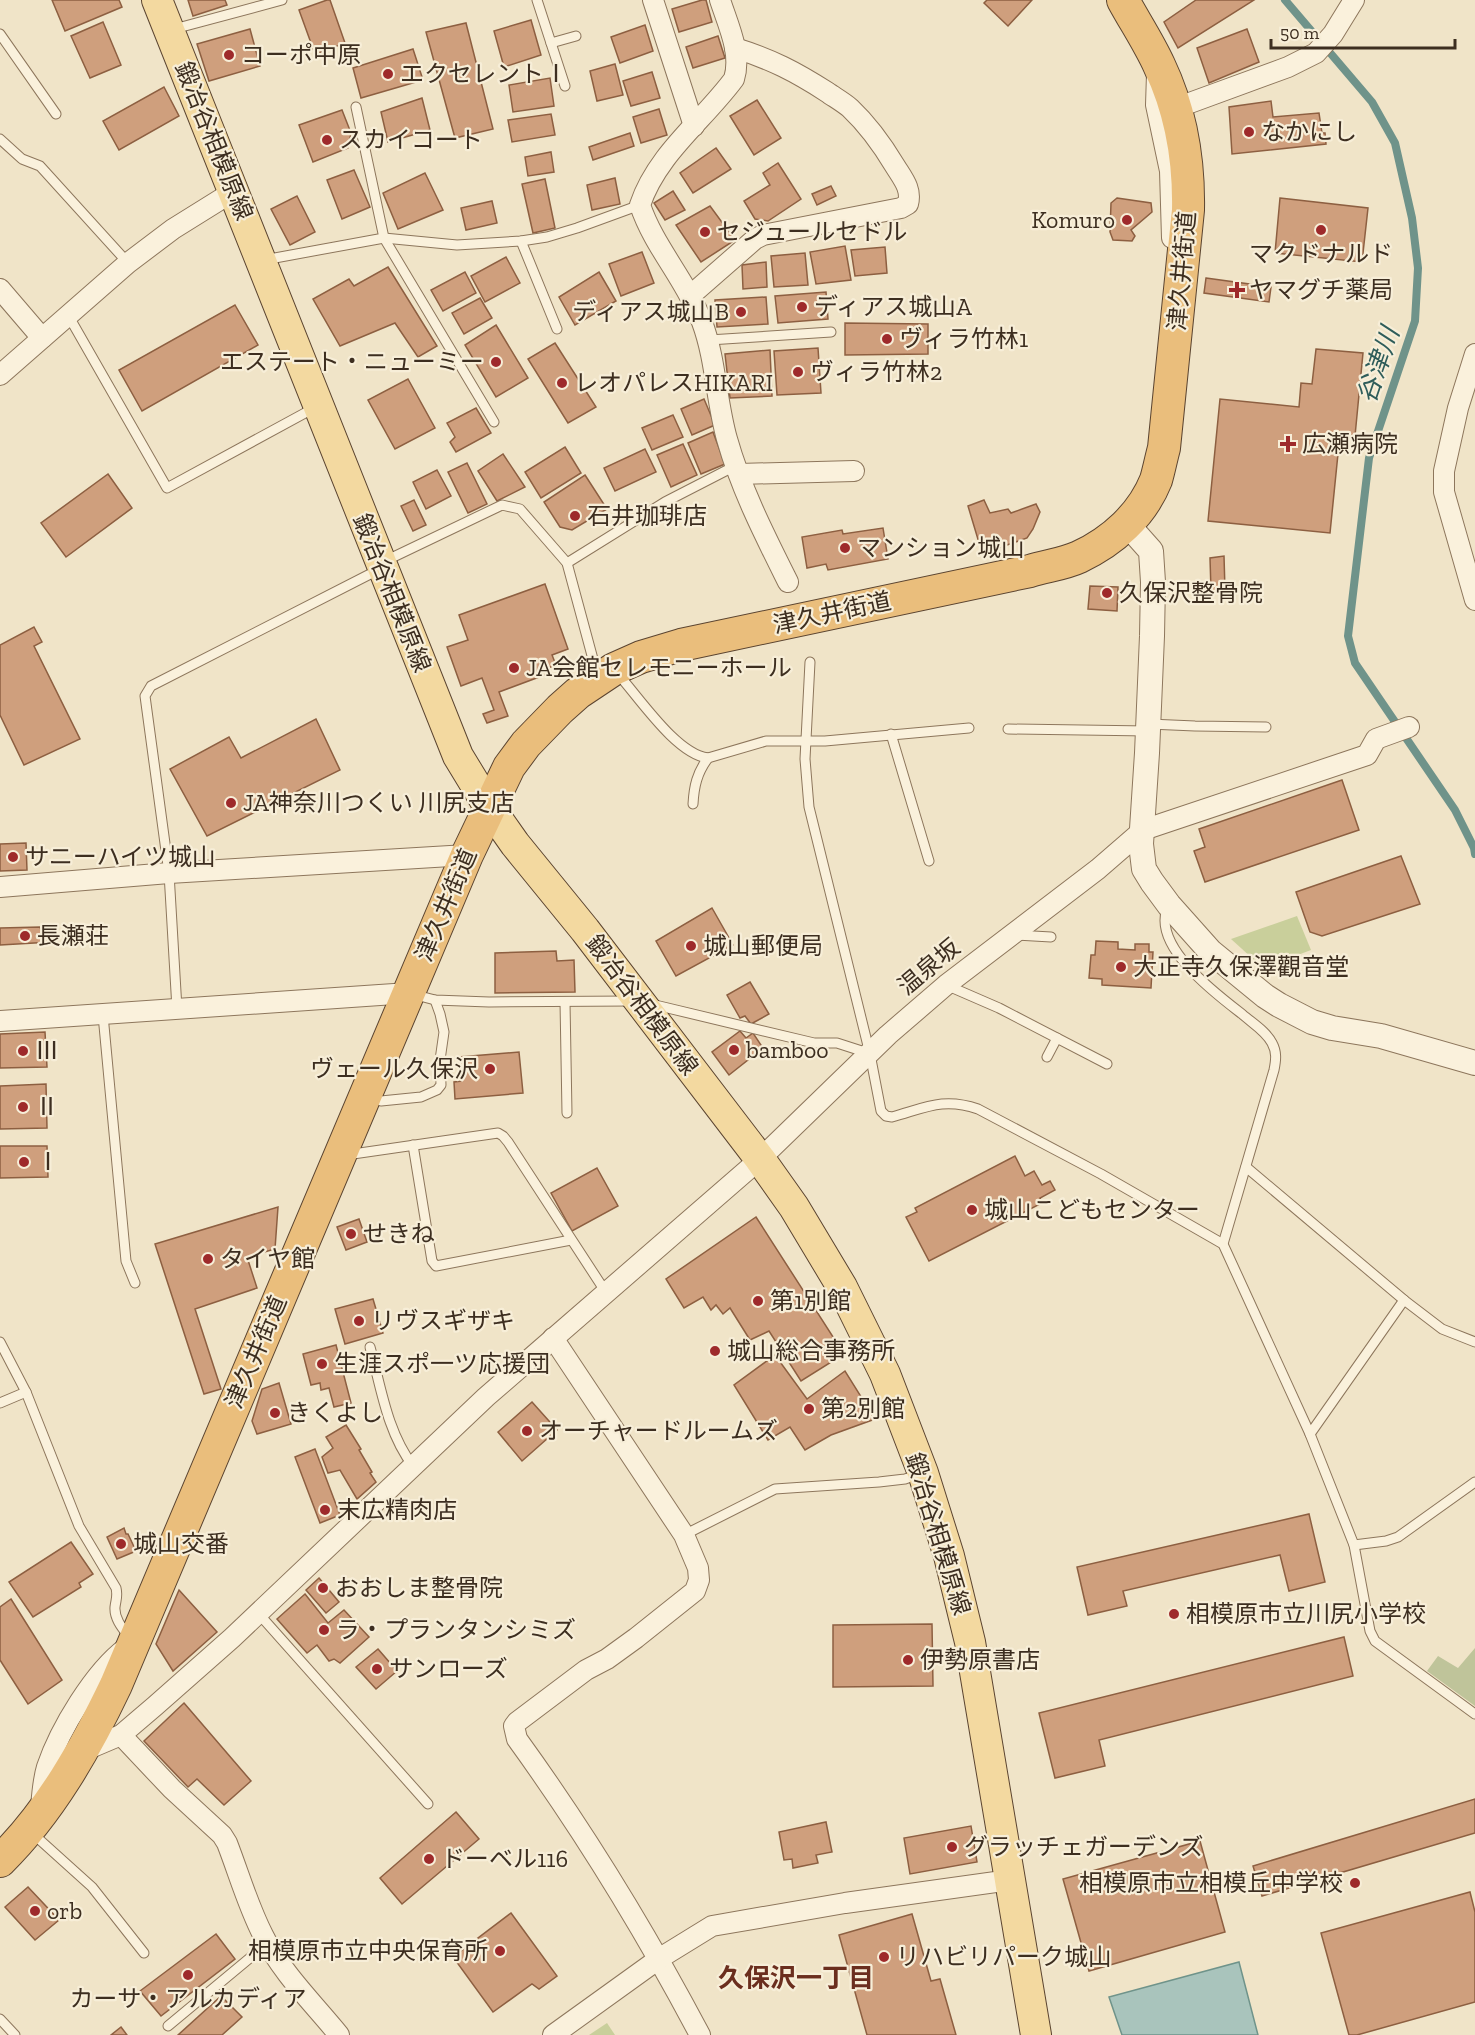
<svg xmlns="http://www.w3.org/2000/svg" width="1475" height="2035" font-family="'Zilla Slab','Noto Sans JP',serif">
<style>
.green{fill:#c9cf9b}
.cemetery{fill:#bfc49a}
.water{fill:#a9c4bc;stroke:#6f938a;stroke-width:1.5}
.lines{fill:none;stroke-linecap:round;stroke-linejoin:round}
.stream{stroke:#6f938a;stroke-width:8}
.building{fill:#cf9f7d;stroke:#8d5f41;stroke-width:1.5}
.service-casing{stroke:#8d765c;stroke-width:11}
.minor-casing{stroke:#8d765c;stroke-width:22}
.tertiary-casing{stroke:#8d765c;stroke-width:26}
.primary-casing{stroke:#5b4430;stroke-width:32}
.trunk-casing{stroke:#5b4430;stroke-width:34}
.service{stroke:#faf1dc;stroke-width:9}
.minor{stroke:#faf1dc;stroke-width:20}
.tertiary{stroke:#faf1dc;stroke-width:24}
.primary{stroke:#f3d9a0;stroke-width:30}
.trunk{stroke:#eabe7c;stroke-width:32}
.poi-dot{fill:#9e2a2b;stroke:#f7eed8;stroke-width:2}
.labels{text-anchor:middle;stroke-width:4.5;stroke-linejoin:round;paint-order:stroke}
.poi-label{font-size:24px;fill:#3d2e20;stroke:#f7eed8;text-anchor:start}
.street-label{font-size:24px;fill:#3d2e20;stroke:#f7eed8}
.water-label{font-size:26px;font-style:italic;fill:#2f5d5a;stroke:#f7eed8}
.neighbourhood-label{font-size:26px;font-weight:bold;fill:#6b2e1e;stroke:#f7eed8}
</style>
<rect width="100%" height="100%" fill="#f0e4c8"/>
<g class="green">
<polygon points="1297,916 1311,950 1263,968 1231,939"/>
<polygon points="607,2023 615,2035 589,2035"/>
</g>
<polygon class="cemetery" points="1475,1648 1475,1706 1427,1671 1438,1656 1458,1668"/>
<polygon class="water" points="1239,1962 1258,2035 1122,2035 1109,1997"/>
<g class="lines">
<polyline class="stream" points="1285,0 1372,102 1395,143 1412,218 1418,268 1415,321 1369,458 1348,636 1355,663 1455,810 1474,848 1475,854"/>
</g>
<g class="building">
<polygon points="52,0 119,0 122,7 65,31"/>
<polygon points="188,0 225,0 227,5 193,16"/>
<polygon points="327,0 330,0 345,43 315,54 299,10"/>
<polygon points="702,0 706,0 712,22 679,32 672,9"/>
<polygon points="987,0 1032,0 1008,26 984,3"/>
<polygon points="1196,0 1254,0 1178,48 1164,22"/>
<polygon points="531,20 541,55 504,67 494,31"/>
<polygon points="103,22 121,65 90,78 71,36"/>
<polygon points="466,23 493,129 455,138 426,32"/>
<polygon points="645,25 653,51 620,63 611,37"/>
<polygon points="250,29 260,66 209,81 197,44"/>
<polygon points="1247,29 1259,62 1209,83 1197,48"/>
<polygon points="718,36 725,58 693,68 686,47"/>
<polygon points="413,49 423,80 361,98 353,68"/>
<polygon points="615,64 623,95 597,101 590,71"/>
<polygon points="652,72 660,98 631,106 623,81"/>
<polygon points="550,78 554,106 513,112 509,85"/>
<polygon points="164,87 179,116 119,150 103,121"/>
<polygon points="422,98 430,130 388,142 381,112"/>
<polygon points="757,100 781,138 754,155 730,116"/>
<polygon points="1271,101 1273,117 1319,113 1322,133 1325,133 1326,144 1232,154 1229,107"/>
<polygon points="659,109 667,135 641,143 633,117"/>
<polygon points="342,110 351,133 348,148 313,162 299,125"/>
<polygon points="551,114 555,135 512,142 508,120"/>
<polygon points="630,133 634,146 593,160 589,147"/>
<polygon points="716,148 731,169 693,193 680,173"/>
<polygon points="551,152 554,172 528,176 525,157"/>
<polygon points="778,163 801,199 768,221 755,219 744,201 770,185 763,173"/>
<polygon points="354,170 370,207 342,219 327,180"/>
<polygon points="425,173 443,210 398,229 383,193"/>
<polygon points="615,178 620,204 592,210 587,185"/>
<polygon points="545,179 555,228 533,233 522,184"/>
<polygon points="831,186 836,196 817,205 812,194"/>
<polygon points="673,191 685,210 665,220 654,203"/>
<polygon points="297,196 315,232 290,245 271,209"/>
<polygon points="1117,198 1151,203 1152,212 1131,230 1135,236 1132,241 1113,240 1110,232 1111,203"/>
<polygon points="1280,198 1368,208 1362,262 1275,253"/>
<polygon points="492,201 497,223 466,230 461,208"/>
<polygon points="710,206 735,240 701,262 676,225"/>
<polygon points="845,246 851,280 816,284 810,252"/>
<polygon points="885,247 887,273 855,276 851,250"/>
<polygon points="642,252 654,283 621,296 609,264"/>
<polygon points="805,253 808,285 774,287 771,256"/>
<polygon points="506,257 520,283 485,302 471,276"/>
<polygon points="766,262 767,287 743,289 742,265"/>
<polygon points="388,267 437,346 418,357 395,323 340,346 313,299 349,279 354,286"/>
<polygon points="465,272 476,293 443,311 431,290"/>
<polygon points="599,272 616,301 575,325 559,297"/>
<polygon points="1206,278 1271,287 1269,302 1204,293"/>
<polygon points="826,292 828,319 778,323 775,296"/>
<polygon points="766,297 768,324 717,327 715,300"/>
<polygon points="480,298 492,318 464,334 452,313"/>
<polygon points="235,305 258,345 142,411 119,370"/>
<polygon points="845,323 928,324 928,354 845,355"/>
<polygon points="496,325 528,378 496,397 465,345"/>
<polygon points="555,343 596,407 568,423 528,359"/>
<polygon points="818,348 821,393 777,395 774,351"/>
<polygon points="1316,349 1363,353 1355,436 1340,434 1330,533 1208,521 1220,399 1299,407 1301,383 1312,384"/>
<polygon points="770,350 772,396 730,398 725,354"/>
<polygon points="408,379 435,428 395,449 368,400"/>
<polygon points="704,399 715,425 692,435 681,409"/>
<polygon points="476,408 491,433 456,452 450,442 455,437 447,423"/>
<polygon points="673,415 683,437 652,450 642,428"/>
<polygon points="713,432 725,464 701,474 688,443"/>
<polygon points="683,444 697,475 671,487 657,455"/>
<polygon points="565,447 581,473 541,498 525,472"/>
<polygon points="645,449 656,472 615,491 604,468"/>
<polygon points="503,454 525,487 497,501 478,471"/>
<polygon points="467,463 487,504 468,513 448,472"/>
<polygon points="437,470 451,496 426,509 413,482"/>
<polygon points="108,474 132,508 66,557 41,523"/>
<polygon points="585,475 607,509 572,530 560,527 544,502"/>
<polygon points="414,500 426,525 413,531 401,506"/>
<polygon points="984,500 990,513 1008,509 1011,513 1036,504 1040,512 1033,529 1027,538 990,551 980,546 968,506"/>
<polygon points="883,528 888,559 828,570 826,564 807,568 802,537 842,530 843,534"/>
<polygon points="1224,556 1225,590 1211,591 1210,558"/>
<polygon points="545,584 568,649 552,655 556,665 548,668 550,673 499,692 508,716 487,723 483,714 494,710 482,678 461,686 447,647 468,640 459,615"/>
<polygon points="1090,586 1118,587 1117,611 1088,609"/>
<polygon points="34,627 42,642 34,646 80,739 24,765 0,715 0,645"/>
<polygon points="316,719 340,770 207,836 170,769 229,737 241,758"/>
<polygon points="1342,780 1359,830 1205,882 1194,851 1205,847 1199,829"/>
<polygon points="26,843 27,870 0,871 0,844"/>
<polygon points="1401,856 1420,904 1322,936 1310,932 1296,892"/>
<polygon points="712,908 733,945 676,976 656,941"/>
<polygon points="40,927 41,930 50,930 51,942 0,945 0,928"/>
<polygon points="1096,941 1118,942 1118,949 1135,950 1135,944 1149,944 1149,952 1153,952 1151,988 1102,985 1102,979 1089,978 1091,955 1095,955"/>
<polygon points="556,951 557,961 574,960 575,992 495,993 495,953"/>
<polygon points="750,982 769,1014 751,1024 745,1016 740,1018 727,995"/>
<polygon points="740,1031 746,1038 753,1033 763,1048 729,1075 712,1052"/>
<polygon points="45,1032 47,1067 0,1068 0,1034"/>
<polygon points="519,1052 523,1093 455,1099 454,1082 461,1081 459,1057"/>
<polygon points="46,1084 47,1128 0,1129 0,1086"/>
<polygon points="0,1146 47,1146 48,1177 0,1178"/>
<polygon points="1015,1156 1025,1176 1034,1171 1042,1185 1050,1181 1055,1190 1040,1198 1042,1203 929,1261 906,1217 917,1212 915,1208"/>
<polygon points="597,1168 618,1206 572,1231 551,1193"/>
<polygon points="278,1207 275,1249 247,1257 257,1288 195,1309 221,1389 204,1394 155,1244"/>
<polygon points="756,1217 844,1354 801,1381 769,1331 750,1340 730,1308 723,1314 716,1305 711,1310 703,1297 684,1308 666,1279"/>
<polygon points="359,1219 367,1242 346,1250 337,1227"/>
<polygon points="373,1299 383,1333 345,1344 335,1309"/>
<polygon points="336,1345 351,1403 334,1407 329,1388 321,1390 320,1383 311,1385 303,1354"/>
<polygon points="775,1355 807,1399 845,1371 875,1419 831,1435 805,1450 790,1427 768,1440 734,1385"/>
<polygon points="279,1383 291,1424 257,1434 252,1421 262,1389"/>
<polygon points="532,1402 557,1430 522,1461 498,1432"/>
<polygon points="346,1425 361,1449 359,1450 372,1472 370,1473 376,1482 357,1499 340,1470 328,1473 322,1457 333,1448 326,1437"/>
<polygon points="315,1449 340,1515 320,1523 295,1457"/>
<polygon points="1309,1514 1325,1582 1289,1591 1280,1555 1123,1591 1127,1606 1088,1615 1077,1567"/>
<polygon points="124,1528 126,1534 128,1534 136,1551 117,1559 107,1537"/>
<polygon points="71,1542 93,1574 79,1583 81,1587 33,1617 9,1582"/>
<polygon points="319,1578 339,1602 326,1613 306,1590"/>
<polygon points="179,1590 217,1632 173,1671 156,1644"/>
<polygon points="305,1594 328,1623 344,1610 369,1637 340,1663 334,1659 329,1661 317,1645 307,1653 277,1619"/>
<polygon points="11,1599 62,1680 28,1704 0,1660 0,1607"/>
<polygon points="932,1624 933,1686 833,1687 833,1625"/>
<polygon points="1344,1637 1353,1676 1099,1740 1105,1766 1055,1778 1039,1713"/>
<polygon points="378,1649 397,1671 376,1689 356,1667"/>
<polygon points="184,1703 251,1781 224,1805 197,1779 188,1787 144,1741"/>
<polygon points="1475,1799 1475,1833 1262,1896 1253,1866"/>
<polygon points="456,1812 479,1839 402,1904 380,1878"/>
<polygon points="826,1822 832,1852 816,1855 818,1863 793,1868 792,1859 784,1860 779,1832"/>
<polygon points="971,1826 977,1862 910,1874 904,1838"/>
<polygon points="1200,1841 1225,1932 1089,1971 1063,1879"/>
<polygon points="28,1887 59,1920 35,1940 5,1907"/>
<polygon points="1470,1892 1475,1912 1475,2002 1357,2035 1349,2035 1321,1933"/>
<polygon points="511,1913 557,1976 539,1989 532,1984 493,2012 453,1957"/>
<polygon points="912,1914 931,1981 940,1979 956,2035 867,2035 839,1935"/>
<polygon points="216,1934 235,1959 161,2016 140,1991"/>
<polygon points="221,1996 242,2017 222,2035 178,2035"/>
<polygon points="121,2027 127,2035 111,2035"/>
</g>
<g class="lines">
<g class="service-casing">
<g id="service">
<polyline points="537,0 565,86"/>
<polyline points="174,29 282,0"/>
<polyline points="0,34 56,114"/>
<polyline points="551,43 576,36"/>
<polyline points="356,107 384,238 494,422"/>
<polyline points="0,139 22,159 40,166 128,263"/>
<polyline points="521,241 557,329"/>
<polyline points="264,260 384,238 457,245 521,241 547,237 577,228 640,205"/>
<polyline points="68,315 167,488 316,407"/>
<polyline points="709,340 831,332"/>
<polyline points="385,561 502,505 520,509 567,563 597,674"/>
<polyline points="567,563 665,502 735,466"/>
<path d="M810 662 805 759 809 807 870 1054 881 1111 886 1116 892 1117C925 1108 943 1097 978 1109L1101 1174 1223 1244 1310 1434 1354 1545 1370 1631 1375 1641 1475 1714"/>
<path d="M617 673C639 697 676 754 708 758L766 741H825L969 728"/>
<polyline points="1149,724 1195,726 1266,727"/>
<polyline points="1008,729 1148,731"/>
<polyline points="891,734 929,861"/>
<path d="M693 804C694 786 697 773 708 758"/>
<path d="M1167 909C1153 947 1216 994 1242 1014 1252 1023 1266 1031 1272 1043 1277 1052 1276 1060 1274 1070L1223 1244"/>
<polyline points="1015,935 1051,937"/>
<polyline points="946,985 999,1008 1107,1064"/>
<polyline points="412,994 435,1000 489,1002 632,1001"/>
<polyline points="565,1002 567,1113"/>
<polyline points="651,1004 814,1043 837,1043 868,1053"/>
<polyline points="177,1009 169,873 145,696 151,686 380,569"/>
<polyline points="103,1015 126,1261 135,1283"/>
<polyline points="1047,1057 1057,1038"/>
<polyline points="381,1101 421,1097 437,1090 441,1085 440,1060 444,1032 440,1014 435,1000"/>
<polyline points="413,1145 432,1261 436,1266 571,1240"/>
<polyline points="346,1155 498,1133 503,1136 508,1142 607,1294"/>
<polyline points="1246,1167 1404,1300 1442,1329 1475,1342"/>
<path d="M0 1342 26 1392 79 1526 116 1588C118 1596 116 1599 115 1607 114 1619 123 1629 130 1638"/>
<path d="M370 1347C381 1387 387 1432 413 1466"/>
<polyline points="0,1403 26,1392"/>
<polyline points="1310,1434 1404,1300"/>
<polyline points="684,1535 775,1489 879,1482 905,1479 920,1474"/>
<polyline points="1354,1545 1386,1541 1398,1537 1475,1482"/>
<polyline points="258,1613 428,1804"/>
<polyline points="31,1832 92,1887 144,1953"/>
<polyline points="0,2019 15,2035"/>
<polyline points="168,2026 268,1943"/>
</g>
</g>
<g class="minor-casing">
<g id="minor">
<polyline points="653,0 694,126"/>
<path d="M720 0C728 25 742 53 734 79 703 121 657 154 640 205 654 247 686 280 702 322 716 360 716 400 727 439 741 489 765 536 788 582"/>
<polyline points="1157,74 1156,105 1170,171 1172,238"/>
<polyline points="1176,108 1288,67 1316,53 1333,34 1354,0"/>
<polyline points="0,289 42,338"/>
<path d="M691 295 755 239 763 235 901 208 908 204C912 189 903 179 895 166 883 146 867 124 850 108 843 102 834 97 827 92 796 72 771 59 735 48"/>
<polyline points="1475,354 1458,408 1444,471 1444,492 1475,600"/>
<polyline points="0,375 128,263 173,229 234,191"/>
<polyline points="739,474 854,471"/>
<polyline points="0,887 169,873 467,855"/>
<polyline points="0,1021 409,993"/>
<path d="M553 1338 684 1535 698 1568 699 1580 695 1591 636 1638 607 1659 586 1670 517 1722 514 1726 517 1739C585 1833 646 1933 700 2035"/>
<path d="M121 1735 172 1789 222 1835 227 1843C239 1874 248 1906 263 1935 281 1972 313 2003 339 2035"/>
<polyline points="81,1752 121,1735 155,1706 232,1638 486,1397 760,1159 888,1035 946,985 1098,869 1143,830 1367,755 1376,739 1409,727"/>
<path d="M41 1808C42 1794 43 1780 47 1767 60 1729 94 1672 126 1648"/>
<polyline points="553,2035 660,1958 712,1926 845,1903 1010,1880"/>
</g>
</g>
<g class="tertiary-casing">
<polyline id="tertiary" points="1127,524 1151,551 1153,582 1152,636 1147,753 1141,844 1144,869 1152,882 1169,905 1210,951 1265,996 1279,1005 1312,1022 1332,1028 1381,1036 1475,1063"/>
</g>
<g class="primary-casing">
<polyline id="primary" points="157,0 458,756 489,807 515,844 585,930 760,1159 794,1207 842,1287 885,1374 923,1473 949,1556 970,1642 1036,2035"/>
</g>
<g class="trunk-casing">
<path id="trunk" d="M0 1861C50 1812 86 1748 116 1685L467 855 509 767 526 744 560 709 578 693 614 669 641 657 681 645 1030 571C1046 566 1064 564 1079 557 1113 541 1142 515 1156 480 1159 470 1161 459 1164 448L1188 210C1189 160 1181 111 1159 65 1149 43 1135 22 1123 0"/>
</g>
<use href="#service" class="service"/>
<use href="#minor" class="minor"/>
<use href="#tertiary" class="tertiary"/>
<use href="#primary" class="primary"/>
<use href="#trunk" class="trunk"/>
</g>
<g class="poi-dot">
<circle cx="229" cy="55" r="6"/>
<circle cx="388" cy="74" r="6"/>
<circle cx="1249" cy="132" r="6"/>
<circle cx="327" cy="140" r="6"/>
<circle cx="1127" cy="220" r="6"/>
<circle cx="1321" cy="230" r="6"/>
<circle cx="705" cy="232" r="6"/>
<path d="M1234 281h6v6h6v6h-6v6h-6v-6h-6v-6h6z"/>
<circle cx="802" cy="307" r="6"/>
<circle cx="741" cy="312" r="6"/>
<circle cx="887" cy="339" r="6"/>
<circle cx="496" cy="362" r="6"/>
<circle cx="798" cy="372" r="6"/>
<circle cx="562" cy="383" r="6"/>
<path d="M1285 435h6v6h6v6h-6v6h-6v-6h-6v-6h6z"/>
<circle cx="575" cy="516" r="6"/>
<circle cx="845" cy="548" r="6"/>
<circle cx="1107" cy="593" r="6"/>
<circle cx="514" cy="668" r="6"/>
<circle cx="231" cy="803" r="6"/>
<circle cx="13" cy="857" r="6"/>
<circle cx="25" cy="936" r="6"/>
<circle cx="691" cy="946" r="6"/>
<circle cx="1121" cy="967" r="6"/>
<circle cx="734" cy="1050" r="6"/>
<circle cx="23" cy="1051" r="6"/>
<circle cx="490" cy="1069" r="6"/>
<circle cx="23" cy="1107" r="6"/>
<circle cx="24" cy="1162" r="6"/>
<circle cx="972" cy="1210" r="6"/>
<circle cx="351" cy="1234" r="6"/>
<circle cx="208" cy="1259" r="6"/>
<circle cx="758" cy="1301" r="6"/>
<circle cx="359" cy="1321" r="6"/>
<circle cx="715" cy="1351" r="6"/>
<circle cx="322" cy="1364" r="6"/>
<circle cx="809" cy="1409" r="6"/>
<circle cx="275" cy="1413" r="6"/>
<circle cx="527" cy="1431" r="6"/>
<circle cx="325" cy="1510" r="6"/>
<circle cx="121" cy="1544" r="6"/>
<circle cx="323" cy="1588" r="6"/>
<circle cx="1174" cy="1614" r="6"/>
<circle cx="324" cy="1630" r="6"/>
<circle cx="908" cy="1660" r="6"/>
<circle cx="377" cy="1669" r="6"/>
<circle cx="952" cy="1847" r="6"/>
<circle cx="429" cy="1859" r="6"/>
<circle cx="1355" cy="1883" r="6"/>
<circle cx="35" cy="1911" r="6"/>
<circle cx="500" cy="1951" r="6"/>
<circle cx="884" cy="1957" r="6"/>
<circle cx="188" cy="1975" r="6"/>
</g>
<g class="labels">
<g class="poi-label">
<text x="241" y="63">コーポ中原</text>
<text x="400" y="82">エクセレントⅠ</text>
<text x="1261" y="140">なかにし</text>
<text x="339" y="148">スカイコート</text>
<text x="1115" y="228" text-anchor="end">Komuro</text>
<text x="717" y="240">セジュールセドル</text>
<text x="1321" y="262" text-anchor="middle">マクドナルド</text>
<text x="1249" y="298">ヤマグチ薬局</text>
<text x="814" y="315">ディアス城山A</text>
<text x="729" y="320" text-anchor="end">ディアス城山B</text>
<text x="899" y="347">ヴィラ竹林1</text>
<text x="484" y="370" text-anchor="end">エステート・ニューミー</text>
<text x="810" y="380">ヴィラ竹林2</text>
<text x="574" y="391">レオパレスHIKARI</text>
<text x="1302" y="452">広瀬病院</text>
<text x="587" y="524">石井珈琲店</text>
<text x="857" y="556">マンション城山</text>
<text x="1119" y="601">久保沢整骨院</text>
<text x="526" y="676">JA会館セレモニーホール</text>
<text x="243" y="811">JA神奈川つくい 川尻支店</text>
<text x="25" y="865">サニーハイツ城山</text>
<text x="37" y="944">長瀬荘</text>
<text x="703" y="954">城山郵便局</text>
<text x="1133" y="975">大正寺久保澤觀音堂</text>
<text x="746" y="1058">bamboo</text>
<text x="35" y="1059">Ⅲ</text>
<text x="478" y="1077" text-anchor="end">ヴェール久保沢</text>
<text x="35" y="1115">Ⅱ</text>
<text x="36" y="1170">Ⅰ</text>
<text x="984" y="1218">城山こどもセンター</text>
<text x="363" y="1242">せきね</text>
<text x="220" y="1267">タイヤ館</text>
<text x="770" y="1309">第1別館</text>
<text x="371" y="1329">リヴスギザキ</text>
<text x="727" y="1359">城山総合事務所</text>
<text x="334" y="1372">生涯スポ一ツ応援団</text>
<text x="821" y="1417">第2別館</text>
<text x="287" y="1421">きくよし</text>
<text x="539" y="1439">オーチャードルームズ</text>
<text x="337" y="1518">末広精肉店</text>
<text x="133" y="1552">城山交番</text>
<text x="335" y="1596">おおしま整骨院</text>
<text x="1186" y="1622">相模原市立川尻小学校</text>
<text x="336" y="1638">ラ・プランタンシミズ</text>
<text x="920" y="1668">伊勢原書店</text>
<text x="389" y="1677">サンローズ</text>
<text x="964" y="1855">グラッチェガーデンズ</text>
<text x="441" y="1867">ドーベル116</text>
<text x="1343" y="1891" text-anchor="end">相模原市立相模丘中学校</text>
<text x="47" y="1919">orb</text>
<text x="488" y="1959" text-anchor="end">相模原市立中央保育所</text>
<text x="896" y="1965">リハビリパーク城山</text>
<text x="188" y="2007" text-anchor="middle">カーサ・アルカディア</text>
</g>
<g class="street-label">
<text transform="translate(214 141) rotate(68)" y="8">鍛冶谷相模原線</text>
<text transform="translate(1182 271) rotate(-85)" y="8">津久井街道</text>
<text transform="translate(392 593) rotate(68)" y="8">鍛冶谷相模原線</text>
<text transform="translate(832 613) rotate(-12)" y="8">津久井街道</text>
<text transform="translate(446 905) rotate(-67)" y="8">津久井街道</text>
<text transform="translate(929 967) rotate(-40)" y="8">温泉坂</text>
<text transform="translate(642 1005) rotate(53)" y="8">鍛冶谷相模原線</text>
<text transform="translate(256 1352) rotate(-67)" y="8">津久井街道</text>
<text transform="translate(938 1534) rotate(73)" y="8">鍛冶谷相模原線</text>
</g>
<g class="water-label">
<text transform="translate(1378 365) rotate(-71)" y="9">谷津川</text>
</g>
<g class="neighbourhood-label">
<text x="796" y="1987">久保沢一丁目</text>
</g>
</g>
<path d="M1271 39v9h184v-9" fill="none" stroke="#3d2e20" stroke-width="3"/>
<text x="1280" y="39" font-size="18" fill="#3d2e20" stroke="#f7eed8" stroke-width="4.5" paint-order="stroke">50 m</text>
</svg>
